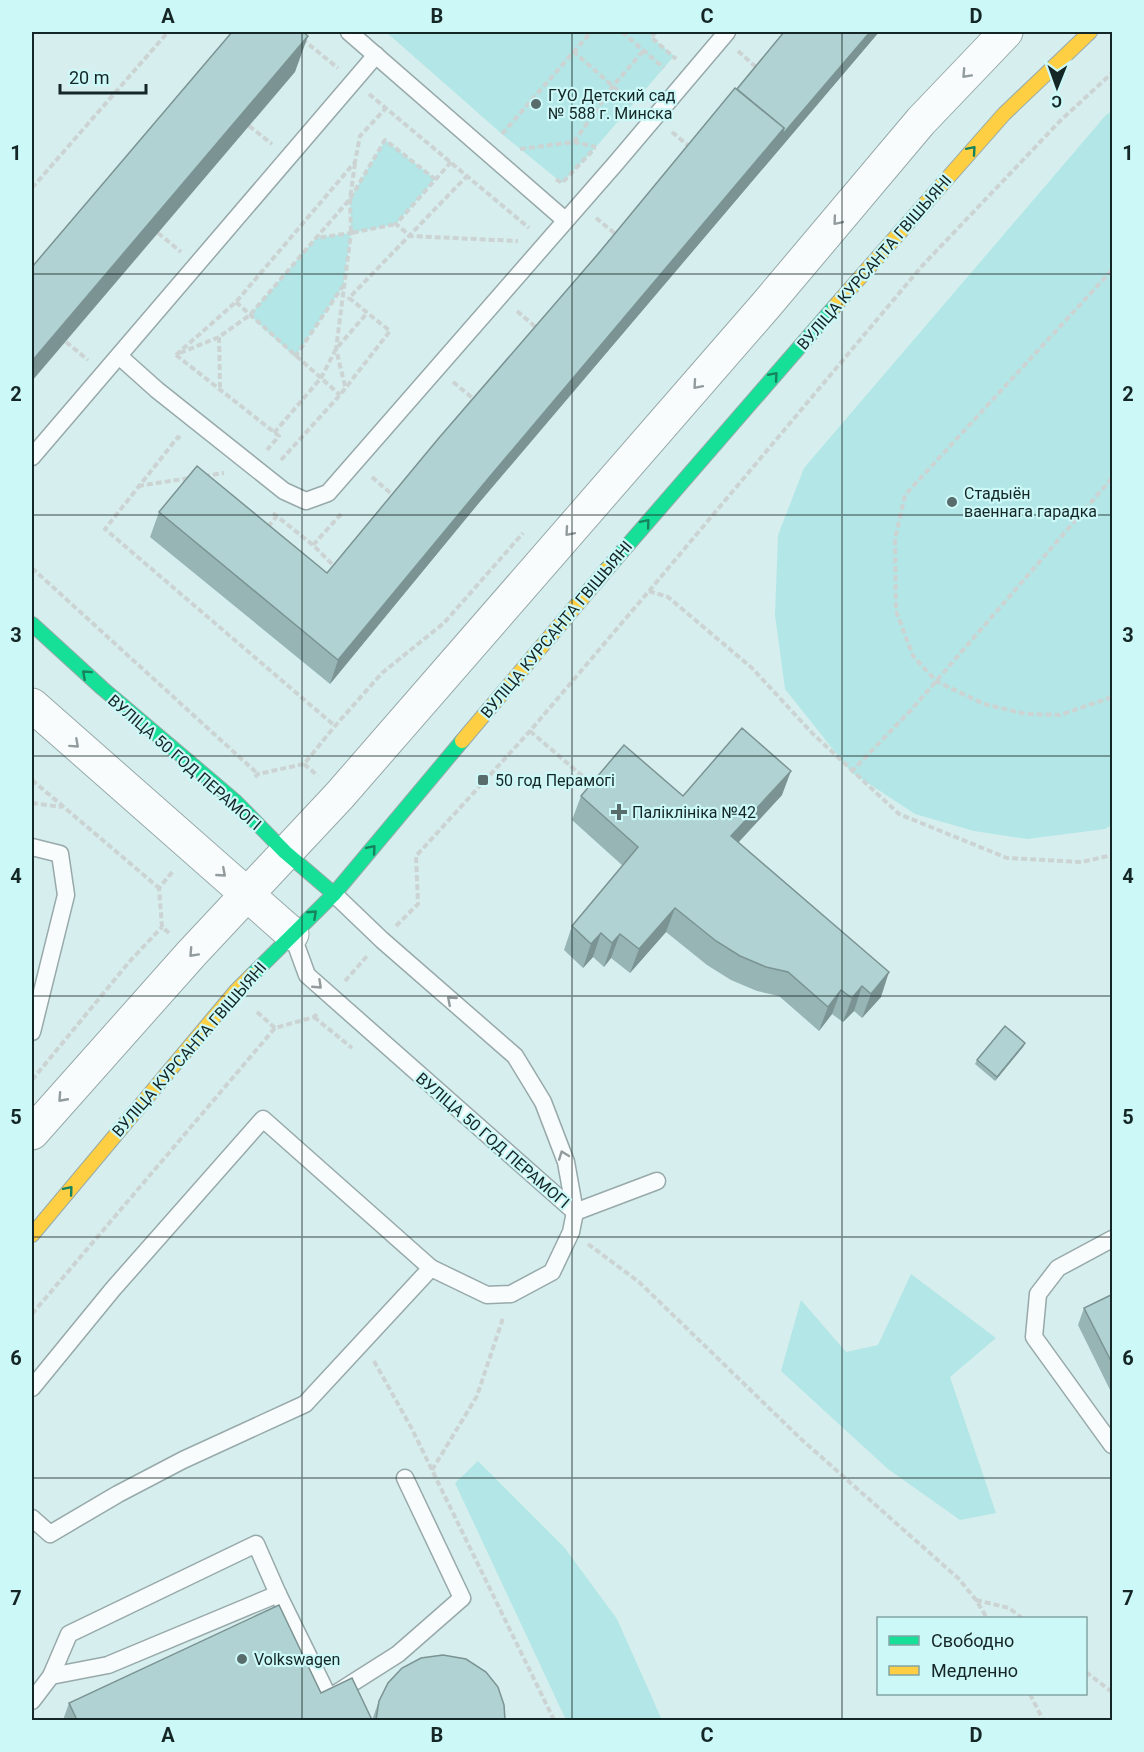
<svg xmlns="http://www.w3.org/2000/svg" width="1144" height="1752" font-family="Roboto,sans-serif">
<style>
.green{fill:#b3e6e6}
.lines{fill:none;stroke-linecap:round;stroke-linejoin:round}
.lane-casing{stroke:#97a9aa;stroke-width:19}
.street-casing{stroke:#97a9aa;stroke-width:35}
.fast-casing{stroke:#97a9aa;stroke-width:16}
.slow-casing{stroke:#97a9aa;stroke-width:16}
.path{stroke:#ccd3d3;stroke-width:4;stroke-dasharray:6 3;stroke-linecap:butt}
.lane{stroke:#f9fcfc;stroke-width:16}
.street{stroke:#f9fcfc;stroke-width:33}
.fast{stroke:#16e098;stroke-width:14}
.slow{stroke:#ffcf43;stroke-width:14}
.wall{fill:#97b5b5}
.shaded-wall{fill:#7b9393}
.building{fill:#b0d2d2;stroke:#7b9393;stroke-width:1.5}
.oneway{stroke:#929c9c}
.oneway2{stroke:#16835f}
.grid{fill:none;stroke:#152626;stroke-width:1.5;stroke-opacity:0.55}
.poi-dot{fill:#596c6c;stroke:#cdf8f8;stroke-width:2}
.labels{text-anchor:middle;stroke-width:4.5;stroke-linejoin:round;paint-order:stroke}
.poi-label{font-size:16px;fill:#152626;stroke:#cdf8f8;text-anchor:start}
.street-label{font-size:16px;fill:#152626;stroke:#cdf8f8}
.neatline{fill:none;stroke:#152626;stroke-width:2}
.grid-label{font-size:20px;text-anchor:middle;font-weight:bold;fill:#152626}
</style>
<rect width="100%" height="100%" fill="#d7eeee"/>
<g class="green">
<polygon points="386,32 656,32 651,37 674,56 596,147 562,183 502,134"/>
<polygon points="1112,111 1112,825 1105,829 1027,839 974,831 915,814 851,772 785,689 775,615 778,535 804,468 1106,115"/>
<polygon points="385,140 435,179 396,224 351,233 343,286 295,357 250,315 316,238 351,233 350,199"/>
<polygon points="911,1274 996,1338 950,1377 996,1513 960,1520 888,1469 781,1371 801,1300 846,1352 878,1345"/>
<polygon points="478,1461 564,1547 617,1619 662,1720 566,1720 455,1483"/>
</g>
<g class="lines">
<g class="lane-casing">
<g id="lane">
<polyline points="349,32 565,220"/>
<polyline points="119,356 157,390 284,491 306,501 328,493 616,163 727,32"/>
<polyline points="32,457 376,55"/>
<polyline points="32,847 60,854 66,895 32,1032"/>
<polyline points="334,894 382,940 515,1056 543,1102 566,1162 575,1212 571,1232 552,1272 511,1294 487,1295 431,1268"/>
<polyline points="292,934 307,975 575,1212"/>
<polyline points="575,1212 657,1181"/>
<polyline points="1112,1239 1058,1268 1038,1294 1034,1337 1112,1445"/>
<polyline points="32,1388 113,1289 263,1119 431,1268 305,1404 183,1460 118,1494 50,1534 32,1518"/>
<polyline points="51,1676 108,1665 278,1594 331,1702"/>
<polyline points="335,1694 398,1654 462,1598 405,1478"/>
<polyline points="32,1701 51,1676 69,1634 256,1544 278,1594"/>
</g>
</g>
<g class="street-casing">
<g id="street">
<polyline points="32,705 292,934"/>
<polyline points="32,1133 192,953 340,795 767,304 921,121 1006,32"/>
</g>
</g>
<g class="fast-casing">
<g id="fast">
<polyline points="607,569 835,306"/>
<polyline points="32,624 102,688 235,801 285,852 334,894"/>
<polyline points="252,975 334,894 462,741"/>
</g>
</g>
<g class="slow-casing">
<g id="slow">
<polyline points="835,306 1004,114 1090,32"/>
<polyline points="462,741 607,569"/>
<polyline points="32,1235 236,991 252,975"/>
</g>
</g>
<g class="path">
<polyline points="622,32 664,68"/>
<polyline points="656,32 651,37 676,59"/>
<polyline points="302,39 338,68"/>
<polyline points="573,51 633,104"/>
<polyline points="738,51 757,68"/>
<polyline points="369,94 529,228"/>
<polyline points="249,126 272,144"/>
<polyline points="672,132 691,148"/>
<polyline points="502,134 591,32"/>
<polyline points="574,142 613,86 644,50"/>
<polyline points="520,149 574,142 596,147"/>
<polyline points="451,162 396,224 410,236 518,241"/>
<polyline points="355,163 350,199 351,233 396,224"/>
<polyline points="556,179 562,183 595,148"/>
<polyline points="32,188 168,32"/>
<polyline points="596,218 618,236"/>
<polyline points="158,233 181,252"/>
<polyline points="1112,270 905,495 895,539 896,611 913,656 936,681 984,704 1026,714 1060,715 1112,697"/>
<polyline points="236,302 340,395"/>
<polyline points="517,311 539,330"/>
<polyline points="219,337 220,387"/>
<polyline points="66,342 88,360"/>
<polyline points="180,353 219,337 250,315 316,238"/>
<polyline points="176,355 279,436 267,450"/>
<polyline points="176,355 236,302 355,162 360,136 386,108"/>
<polyline points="295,357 343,286"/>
<polyline points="453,382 475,400"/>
<polyline points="345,386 336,349 351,233 316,238 350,199 385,140 435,179"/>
<polyline points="274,433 321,378 336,349 367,313"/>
<polyline points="180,439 178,437 105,529 335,726"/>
<polyline points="281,460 340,395 390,331 349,298 467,176"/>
<polyline points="204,476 224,473"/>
<polyline points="372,477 396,498"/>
<polyline points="138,486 190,478"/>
<polyline points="273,513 313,545 337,569"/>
<polyline points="268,527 277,516"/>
<polyline points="313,545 343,512"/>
<polyline points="32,568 258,774"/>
<polyline points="649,591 668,597 752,668 813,734 899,814 1007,858 1082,862 1112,855"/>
<polyline points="530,731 588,781"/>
<polyline points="304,764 318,776"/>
<polyline points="851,772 912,709 1112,478"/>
<polyline points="255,777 258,774 304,764 335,726 382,673 444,623 523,533"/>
<polyline points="32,780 159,888"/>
<polyline points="32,803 62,807"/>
<polyline points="396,926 418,904 416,856 530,731 649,591 922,266 1061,120 1112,73"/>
<polyline points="169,933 162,927 159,888 173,871"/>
<polyline points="345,981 368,955"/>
<polyline points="257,1012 275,1028"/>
<polyline points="314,1017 352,1048"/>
<polyline points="32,1080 130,961 162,927"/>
<polyline points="588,1244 639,1282 801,1439 958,1578 976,1600 987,1618"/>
<polyline points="32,1314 275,1028 314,1017 317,1014"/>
<polyline points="374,1361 412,1429 554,1720"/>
<polyline points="432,1470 477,1396 503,1318"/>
<polyline points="976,1600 1009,1608 1022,1618"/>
<polyline points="1086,1672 1112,1692"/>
<polyline points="1030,1694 1043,1720"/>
</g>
<use href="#lane" class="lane"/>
<use href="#street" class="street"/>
<use href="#fast" class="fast"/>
<use href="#slow" class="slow"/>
</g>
<g class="wall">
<polygon points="784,32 879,32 478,504 330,684 150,537 159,512 327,573 737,89"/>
<polygon points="782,795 738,843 881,997 862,1018 854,1011 843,1022 832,1014 819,1031 779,996 757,991 731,980 707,965 666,932 630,973 611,958 604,967 593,957 583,968 564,950 572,926 623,866 572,820 581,796 683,796"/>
<polygon points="1025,1043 1023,1047 995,1081 975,1064 977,1060"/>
<polygon points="1113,1294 1113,1396 1078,1325 1084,1308"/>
<polygon points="321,1693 372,1720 379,1701 505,1720 63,1720 69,1703"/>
</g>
<g class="shaded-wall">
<polygon points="870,32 879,32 478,504 330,684 338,660 487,480 784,128"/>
<polygon points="308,36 295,72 32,381 32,361"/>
<polygon points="791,771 782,795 722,860 731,836"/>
<polygon points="675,908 666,932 630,973 639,949"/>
<polygon points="601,933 593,957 583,968 591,944"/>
<polygon points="620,934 611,958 604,967 612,943"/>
<polygon points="889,972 881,997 862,1018 871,994"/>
<polygon points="862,986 854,1011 843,1022 852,998"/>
<polygon points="841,990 832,1014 819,1031 828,1007"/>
<polygon points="1025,1043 1023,1047 995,1081 997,1077"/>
</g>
<g class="building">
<polygon points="232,32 303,32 308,36 32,361 32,267"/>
<polygon points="784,32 870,32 782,135 784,128 737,89"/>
<polygon points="735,88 784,128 487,480 338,660 159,512 197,466 327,573 438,439 598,254"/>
<polygon points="742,728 791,771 731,836 889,972 871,994 862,986 852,998 841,990 828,1007 788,972 766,967 740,956 716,941 675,908 639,949 620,934 612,943 601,933 591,944 572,926 638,847 581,796 624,745 683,796"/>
<polygon points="1005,1026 1025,1043 997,1077 977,1060"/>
<polygon points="1113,1294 1113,1365 1084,1308"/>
<polygon points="279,1605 321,1693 352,1678 372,1720 77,1720 69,1703"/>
<polygon points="443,1655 466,1659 486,1672 498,1687 504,1705 505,1720 376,1720 379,1701 388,1683 402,1668 421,1658"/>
</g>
<defs><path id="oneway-chevron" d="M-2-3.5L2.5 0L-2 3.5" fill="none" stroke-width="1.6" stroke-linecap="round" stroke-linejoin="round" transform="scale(1.5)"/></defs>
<g class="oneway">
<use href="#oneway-chevron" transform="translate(966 74) rotate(133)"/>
<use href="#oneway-chevron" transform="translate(837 221) rotate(130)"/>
<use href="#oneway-chevron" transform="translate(697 385) rotate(131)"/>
<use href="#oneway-chevron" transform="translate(569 532) rotate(131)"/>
<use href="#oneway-chevron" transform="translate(75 744) rotate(42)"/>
<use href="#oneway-chevron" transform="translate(222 873) rotate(41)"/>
<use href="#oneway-chevron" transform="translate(193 953) rotate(133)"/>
<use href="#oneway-chevron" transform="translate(318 985) rotate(43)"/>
<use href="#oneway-chevron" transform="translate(451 1000) rotate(-139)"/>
<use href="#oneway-chevron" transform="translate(62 1098) rotate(132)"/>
<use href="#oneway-chevron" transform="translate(563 1155) rotate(-110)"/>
</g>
<g class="oneway2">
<use href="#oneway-chevron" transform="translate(972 150) rotate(-49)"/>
<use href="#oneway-chevron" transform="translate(774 376) rotate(-49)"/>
<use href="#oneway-chevron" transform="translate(646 523) rotate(-50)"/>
<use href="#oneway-chevron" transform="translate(86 674) rotate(-138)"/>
<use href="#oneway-chevron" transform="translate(372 849) rotate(-50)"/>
<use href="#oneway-chevron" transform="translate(313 914) rotate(-43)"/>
<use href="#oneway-chevron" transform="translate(69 1190) rotate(-50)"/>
</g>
<path class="grid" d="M302 32V1720M572 32V1720M842 32V1720M32 274H1112M32 515H1112M32 756H1112M32 996H1112M32 1237H1112M32 1478H1112"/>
<g class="poi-dot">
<circle cx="536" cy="104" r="6"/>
<circle cx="952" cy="502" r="6"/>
<rect x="477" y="774" width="12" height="12" rx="3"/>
<path d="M616 803h6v6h6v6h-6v6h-6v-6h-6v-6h6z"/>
<circle cx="242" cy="1659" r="6"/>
</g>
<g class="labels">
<g class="poi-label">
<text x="548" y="101">ГУО Детский сад<tspan x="548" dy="18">№ 588 г. Минска</tspan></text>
<text x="964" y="499">Стадыён<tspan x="964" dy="18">ваеннага гарадка</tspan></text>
<text x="495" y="786">50 год Перамогі</text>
<text x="632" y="818">Паліклініка №42</text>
<text x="254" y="1665">Volkswagen</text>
</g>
<g class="street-label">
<text transform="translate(874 262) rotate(-49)" y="6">ВУЛІЦА КУРСАНТА ГВІШЫЯНІ</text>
<text transform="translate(556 629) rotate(-50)" y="6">ВУЛІЦА КУРСАНТА ГВІШЫЯНІ</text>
<text transform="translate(185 762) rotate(41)" y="6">ВУЛІЦА 50 ГОД ПЕРАМОГІ</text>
<text transform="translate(189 1049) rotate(-49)" y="6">ВУЛІЦА КУРСАНТА ГВІШЫЯНІ</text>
<text transform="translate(493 1140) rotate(41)" y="6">ВУЛІЦА 50 ГОД ПЕРАМОГІ</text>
</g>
</g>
<rect width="1144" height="1752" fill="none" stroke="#cdf8f8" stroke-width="66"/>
<rect x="877" y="1617" width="210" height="78" fill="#cdf8f8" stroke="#83a4a4" stroke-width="1.5"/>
<rect x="889" y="1636" width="30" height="9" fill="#16e098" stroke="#83a4a4" stroke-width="1.5"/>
<text x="931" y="1647" font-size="18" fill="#152626">Свободно</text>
<rect x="889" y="1666" width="30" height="9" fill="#ffcf43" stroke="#83a4a4" stroke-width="1.5"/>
<text x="931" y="1677" font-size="18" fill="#152626">Медленно</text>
<g transform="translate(1057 87) rotate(181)" stroke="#cdf8f8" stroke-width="4.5" paint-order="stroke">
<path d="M0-4.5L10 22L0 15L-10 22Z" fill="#152626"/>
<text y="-9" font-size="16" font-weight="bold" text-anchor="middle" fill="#152626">С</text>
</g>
<path d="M60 84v9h86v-9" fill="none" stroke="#152626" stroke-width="3"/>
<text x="69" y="84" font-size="18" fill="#152626" stroke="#cdf8f8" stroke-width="4.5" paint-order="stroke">20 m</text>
<rect x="33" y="33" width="1078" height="1686" class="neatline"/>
<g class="grid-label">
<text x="168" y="23">A</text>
<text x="437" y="23">B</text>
<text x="707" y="23">C</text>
<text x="976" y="23">D</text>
<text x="16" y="160">1</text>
<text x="1128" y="160">1</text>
<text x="16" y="401">2</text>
<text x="1128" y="401">2</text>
<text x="16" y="642">3</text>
<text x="1128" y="642">3</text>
<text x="16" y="883">4</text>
<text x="1128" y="883">4</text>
<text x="16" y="1124">5</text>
<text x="1128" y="1124">5</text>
<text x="16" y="1365">6</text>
<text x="1128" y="1365">6</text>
<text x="16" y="1605">7</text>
<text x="1128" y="1605">7</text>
<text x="168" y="1742">A</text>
<text x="437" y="1742">B</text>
<text x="707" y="1742">C</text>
<text x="976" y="1742">D</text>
</g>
</svg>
